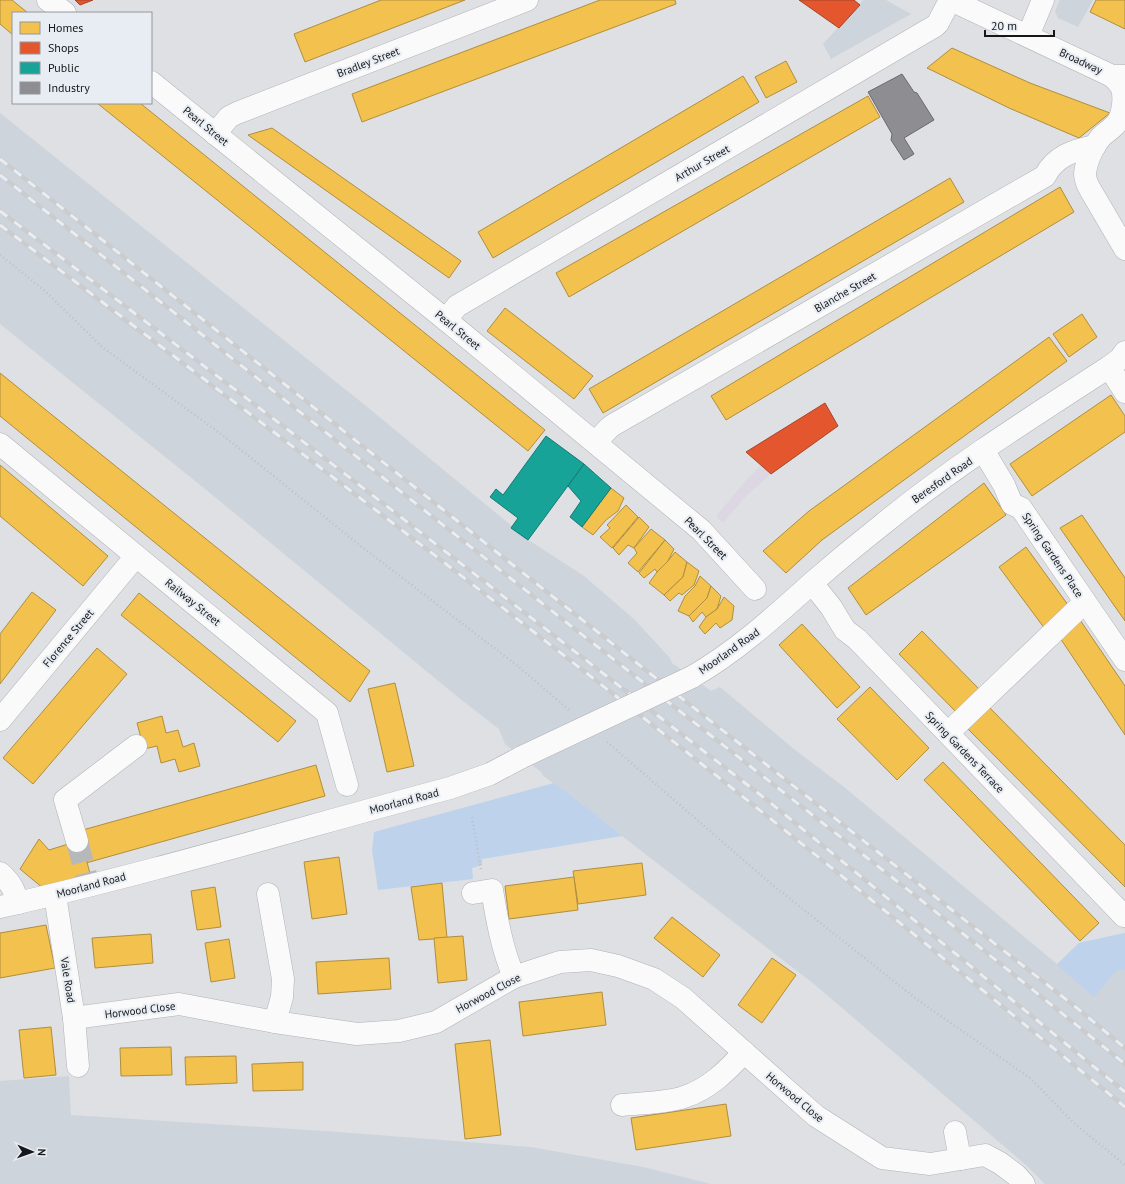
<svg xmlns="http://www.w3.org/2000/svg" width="1125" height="1184" font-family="'PT Sans',sans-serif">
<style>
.built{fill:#ced4dc}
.industrial{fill:#ddd7e4}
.green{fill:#bed2ec}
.homes{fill:#f2c14e;stroke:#b08e3e}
.shops{fill:#e4572e;stroke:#a64428}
.public{fill:#17a398;stroke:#167972}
.industry{fill:#8d8d92;stroke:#696a6e}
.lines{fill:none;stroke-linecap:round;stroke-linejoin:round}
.minor-tunnel{stroke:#b6b8bb;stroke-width:22;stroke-dasharray:22 11;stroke-linecap:butt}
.minor-casing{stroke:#b0b2b5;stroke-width:23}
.major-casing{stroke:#b0b2b5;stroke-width:23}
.path{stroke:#bfc0c2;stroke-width:2.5;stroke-dasharray:1 3;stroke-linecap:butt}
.minor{stroke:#fafafb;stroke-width:22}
.major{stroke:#fafafb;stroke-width:22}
.rail-casing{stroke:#cbccce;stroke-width:4.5}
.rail{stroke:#e8edf3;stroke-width:3;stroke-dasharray:9;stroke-linecap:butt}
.minor-bridge-casing{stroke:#b0b2b5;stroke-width:23;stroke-linecap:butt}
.minor-bridge{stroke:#fafafb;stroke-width:22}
.labels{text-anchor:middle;stroke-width:4;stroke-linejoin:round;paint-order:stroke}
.street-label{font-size:11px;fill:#151719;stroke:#e8edf3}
</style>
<rect width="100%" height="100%" fill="#dee0e3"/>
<g class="built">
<polygon points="863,0 886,0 911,14 831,59 823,44"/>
<polygon points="1060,0 1093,0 1078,27 1058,18 1055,11"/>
<polygon points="0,113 366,406 530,541 584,576 635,620 670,658 672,663 711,691 720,687 794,749 844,787 1057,964 1079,943 1125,933 1125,1184 1045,1184 1027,1166 814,984 622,836 594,813 545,777 544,777 541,772 505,744 499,729 459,698 210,493 0,324"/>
<polygon points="69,1076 71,1115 325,1131 531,1147 643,1167 711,1184 0,1184 0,1081"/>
</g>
<polygon class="industrial" points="825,403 838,426 771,474 747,495 723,523 716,516 747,479 761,465 746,452"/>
<g class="green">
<polygon points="554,783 594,813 622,836 482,859 482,865 472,868 473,879 378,890 372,850 374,832"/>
<polygon points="1125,933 1125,971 1123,969 1116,971 1094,997 1057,965 1079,943"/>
</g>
<g class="homes">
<polygon points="0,0 12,0 28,13 13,13 13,35 0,24"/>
<polygon points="381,0 465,0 305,62 294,34"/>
<polygon points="600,0 675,0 676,4 362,122 352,94"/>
<polygon points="1096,0 1125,0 1125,29 1090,12"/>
<polygon points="952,48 1030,83 1110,113 1079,138 1009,108 927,68"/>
<polygon points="786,61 797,82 766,98 755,77"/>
<polygon points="743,76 759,102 493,258 478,232"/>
<polygon points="868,96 880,117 569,297 556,273"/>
<polygon points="97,103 140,103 545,430 528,451"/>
<polygon points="272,128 461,261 449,278 248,135"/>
<polygon points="950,178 964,202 603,413 589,389"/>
<polygon points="1060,187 1074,212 726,420 711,396"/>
<polygon points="505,308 593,376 574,399 487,331"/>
<polygon points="1082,314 1097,337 1069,357 1053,334"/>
<polygon points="1049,337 1067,361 822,540 786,573 763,551 809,511"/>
<polygon points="0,373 370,671 350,702 0,416"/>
<polygon points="1111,395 1125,416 1125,432 1032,496 1010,464"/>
<polygon points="0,465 108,556 83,586 0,516"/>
<polygon points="984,483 1006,515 866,615 848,588"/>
<polygon points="611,488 624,498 618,511 606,520 593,535 582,527"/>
<polygon points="626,505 638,517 612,548 600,537 610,528 607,525"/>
<polygon points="1082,515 1125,578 1125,621 1060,528"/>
<polygon points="639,517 649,527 634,548 628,545 619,555 613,548"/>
<polygon points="651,529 665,540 638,572 628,563 637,553 634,548"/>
<polygon points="665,540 674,549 668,561 657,572 655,569 644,578 639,573"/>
<polygon points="1026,547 1071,609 1045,629 999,567"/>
<polygon points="675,552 687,562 683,577 664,595 649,583 657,572 668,561"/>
<polygon points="687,562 699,571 694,585 682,595 679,593 670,601 664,595 683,577"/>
<polygon points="700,576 711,586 707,598 689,616 678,611 685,596 695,586"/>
<polygon points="711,586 721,596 717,609 706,617 702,612 693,622 689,616 707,598"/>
<polygon points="32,592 56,610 0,684 0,634"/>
<polygon points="139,593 296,721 278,742 121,615"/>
<polygon points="724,597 734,606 732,620 720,628 716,623 705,634 699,627 706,617 717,609"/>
<polygon points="1078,617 1125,686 1125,735 1056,632"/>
<polygon points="802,624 860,687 837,708 779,645"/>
<polygon points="922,631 981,691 958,714 899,654"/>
<polygon points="97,648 127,674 33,784 3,758"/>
<polygon points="395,683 414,766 387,772 368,689"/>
<polygon points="870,687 929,748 897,780 837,719"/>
<polygon points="986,704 1125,845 1125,887 964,725"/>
<polygon points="162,716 166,733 178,730 183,747 194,743 200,766 179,772 175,759 161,763 157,746 144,749 137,723"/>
<polygon points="943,762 1099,923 1080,941 924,780"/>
<polygon points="316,765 325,796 86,863 79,831"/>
<polygon points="39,839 49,850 81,840 91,877 44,889 20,869"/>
<polygon points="339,857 347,914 312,919 304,862"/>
<polygon points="642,863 646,895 578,904 573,871"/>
<polygon points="574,877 578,910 509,919 505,886"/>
<polygon points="442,883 447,938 419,940 411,887"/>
<polygon points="215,887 221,927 197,930 191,891"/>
<polygon points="672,917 720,955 703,977 654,938"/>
<polygon points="46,925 55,968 0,978 0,933"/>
<polygon points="151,934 153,963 95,968 92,938"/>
<polygon points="463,936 467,980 438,983 434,938"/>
<polygon points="229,939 235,978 211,982 205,943"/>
<polygon points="389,958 391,989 318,994 316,962"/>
<polygon points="772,958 796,975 762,1023 738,1005"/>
<polygon points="602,992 606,1025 523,1036 519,1002"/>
<polygon points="51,1027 56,1075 24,1078 19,1030"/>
<polygon points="490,1040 501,1135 465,1139 455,1044"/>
<polygon points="171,1047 172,1075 121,1076 120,1048"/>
<polygon points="236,1056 237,1083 186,1085 185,1057"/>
<polygon points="303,1062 303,1090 253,1091 252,1064"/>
<polygon points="726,1104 731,1136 636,1150 631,1118"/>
</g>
<g class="shops">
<polygon points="75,0 93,0 80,5"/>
<polygon points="799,0 854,0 860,5 839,28"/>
<polygon points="825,403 838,426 771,474 746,452"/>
</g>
<g class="public">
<polygon points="546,436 584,464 528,540 511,528 518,518 490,497 496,489 503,495"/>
<polygon points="584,464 611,488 582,527 570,517 581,501 568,486"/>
</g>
<polygon class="industry" points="902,74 914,92 917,93 934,120 904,138 914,154 904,160 891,140 892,134 868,92"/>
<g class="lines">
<polyline class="minor-tunnel" points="77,841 89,886"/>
<g class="minor-casing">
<g id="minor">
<polyline points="48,0 65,13"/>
<polyline points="1028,36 1043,0"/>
<polyline points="151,82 446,320 701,530 755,589"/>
<polyline points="215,134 229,117 237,113 527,0"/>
<polyline points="446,320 457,306 935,26 938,23 950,0"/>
<polyline points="1109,367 1125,392"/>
<path d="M596 442 609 428 613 425 1045 176C1055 156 1074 150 1095 146"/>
<polyline points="0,444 327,713 347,785"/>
<polyline points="983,450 1004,485 1012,504 1021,508 1125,660"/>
<polyline points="812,583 831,607 845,630 857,639 1124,916"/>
<path d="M692 677C737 651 774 617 813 582 836 562 859 543 883 524 954 466 1032 417 1109 367L1120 359 1125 352"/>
<polyline points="0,720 136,556"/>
<polyline points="948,733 1085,602"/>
<polyline points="77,841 65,800 136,746"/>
<path d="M0 873C11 883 14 889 18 903"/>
<path d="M473 893 492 890C497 920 502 949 514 977"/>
<polyline points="268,894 283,979 282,997 275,1022"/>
<polyline points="55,895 74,1018 78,1066"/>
<path d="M0 907C151 873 300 828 450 788L490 774 522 757"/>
<polyline points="74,1018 179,1004 275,1022 357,1034 399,1031 436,1022 514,977 560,962 591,960 618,966 654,979 683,998 816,1116 882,1158 930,1164 985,1155 1000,1163 1016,1175 1024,1184"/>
<path d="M622 1105C640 1103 668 1103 684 1097 709 1089 727 1071 744 1052"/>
<polyline points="955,1132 960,1159"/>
</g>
</g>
<g class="major-casing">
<g id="major">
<polyline points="951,0 1112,76 1125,76"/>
<path d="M1112 76C1115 79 1120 84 1122 88 1125 99 1123 117 1115 125 1111 129 1107 132 1103 135 1094 144 1086 161 1085 174 1085 180 1088 186 1091 191L1125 249"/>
</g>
</g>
<g class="path">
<polyline points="0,255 44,290 102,347 225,437 362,547 519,667 569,710"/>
<polyline points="607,742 770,883 919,1001 1030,1078 1075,1124 1125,1165"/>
<polyline points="472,817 481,870"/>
</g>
<use href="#minor" class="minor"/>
<use href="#major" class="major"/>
<g class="rail-casing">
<g id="rail">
<polyline points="0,159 652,675 1077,1008 1125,1048"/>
<polyline points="0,175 557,615 921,900 1125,1064"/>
<polyline points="0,211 283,426 767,800 1125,1092"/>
<path d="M0 225C149 337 298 450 446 564 676 741 902 923 1125 1107"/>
</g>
</g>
<use href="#rail" class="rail"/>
<g class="minor-bridge-casing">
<polyline id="minor-bridge" points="522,757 692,677"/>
</g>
<use href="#minor-bridge" class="minor-bridge"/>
</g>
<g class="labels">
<g class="street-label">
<text transform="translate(1081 61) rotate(25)" y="4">Broadway</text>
<text transform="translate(368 62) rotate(-21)" y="4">Bradley Street</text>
<text transform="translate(206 126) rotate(39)" y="4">Pearl Street</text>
<text transform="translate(702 163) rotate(-30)" y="4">Arthur Street</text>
<text transform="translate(845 292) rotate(-30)" y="4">Blanche Street</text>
<text transform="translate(458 330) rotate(39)" y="4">Pearl Street</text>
<text transform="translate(942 480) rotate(-35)" y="4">Beresford Road</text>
<text transform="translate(706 538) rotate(45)" y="4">Pearl Street</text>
<text transform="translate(1053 555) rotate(56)" y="4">Spring Gardens Place</text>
<text transform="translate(193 602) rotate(39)" y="4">Railway Street</text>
<text transform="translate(68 638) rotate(-50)" y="4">Florence Street</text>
<text transform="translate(729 651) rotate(-35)" y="4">Moorland Road</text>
<text transform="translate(965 752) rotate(46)" y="4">Spring Gardens Terrace</text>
<text transform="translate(404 801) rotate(-15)" y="4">Moorland Road</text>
<text transform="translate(91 885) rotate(-15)" y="4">Moorland Road</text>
<text transform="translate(68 980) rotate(81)" y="4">Vale Road</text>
<text transform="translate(488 993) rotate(-28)" y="4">Horwood Close</text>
<text transform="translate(140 1010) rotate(-7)" y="4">Horwood Close</text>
<text transform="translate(795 1097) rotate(40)" y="4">Horwood Close</text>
</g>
</g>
<rect x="12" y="12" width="140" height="92" fill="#e8edf3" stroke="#94979c"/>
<rect x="20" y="22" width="20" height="12" fill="#f2c14e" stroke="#94979c"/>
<text x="48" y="32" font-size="12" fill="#151719">Homes</text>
<rect x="20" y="42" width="20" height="12" fill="#e4572e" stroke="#94979c"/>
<text x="48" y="52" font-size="12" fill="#151719">Shops</text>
<rect x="20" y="62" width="20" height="12" fill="#17a398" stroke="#94979c"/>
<text x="48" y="72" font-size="12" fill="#151719">Public</text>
<rect x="20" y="82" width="20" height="12" fill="#8d8d92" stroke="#94979c"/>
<text x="48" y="92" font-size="12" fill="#151719">Industry</text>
<g transform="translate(32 1152) rotate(92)" stroke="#e8edf3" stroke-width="3" paint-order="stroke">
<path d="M0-3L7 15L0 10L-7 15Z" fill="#151719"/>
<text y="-6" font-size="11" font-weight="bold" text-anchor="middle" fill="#151719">N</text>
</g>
<path d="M985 30v6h69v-6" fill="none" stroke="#151719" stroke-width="2"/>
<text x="991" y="30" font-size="12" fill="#151719" stroke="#e8edf3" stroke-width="3" paint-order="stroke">20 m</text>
</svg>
